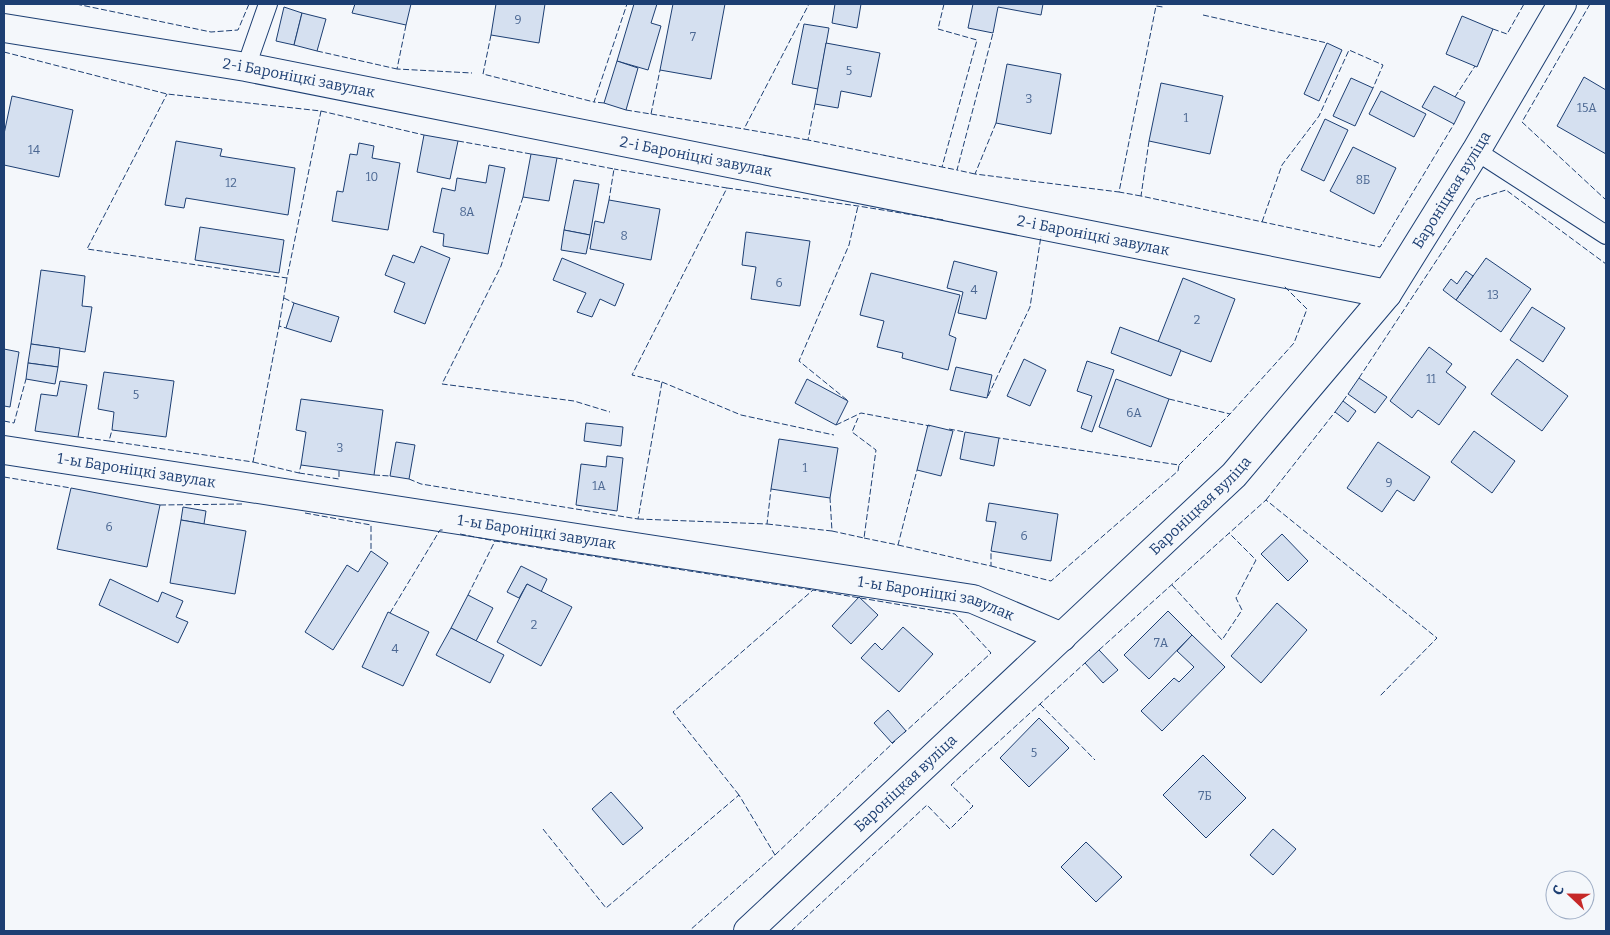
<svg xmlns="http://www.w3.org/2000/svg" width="1610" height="935" font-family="Bitter,serif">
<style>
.building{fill:#d5e0f0;stroke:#1d3f73}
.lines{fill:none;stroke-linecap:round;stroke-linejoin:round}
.service-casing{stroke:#1d3f73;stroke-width:20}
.minor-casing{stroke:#1d3f73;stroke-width:30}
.service{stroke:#f4f7fb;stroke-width:18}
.minor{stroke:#f4f7fb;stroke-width:28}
.fence{stroke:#1d3f73;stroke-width:1;stroke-dasharray:6 2.5;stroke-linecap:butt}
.labels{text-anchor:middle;stroke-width:4;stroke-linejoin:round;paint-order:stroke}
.number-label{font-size:12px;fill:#4b6792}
.street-label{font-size:15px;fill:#1d3f73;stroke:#f4f7fb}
</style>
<rect width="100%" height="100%" fill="#f4f7fb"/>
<g class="building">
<polygon points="355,4 411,4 406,25 352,13"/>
<polygon points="496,4 545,4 539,43 491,35"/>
<polygon points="634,4 657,4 651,23 661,26 648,70 617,61"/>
<polygon points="673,4 725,4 711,79 660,70"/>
<polygon points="835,4 861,4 857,28 832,23"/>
<polygon points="973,4 1043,4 1041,15 998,7 993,33 968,28"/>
<polygon points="284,7 302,13 294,45 276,41"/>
<polygon points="302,13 326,19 317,51 294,45"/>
<polygon points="1462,16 1493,29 1477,67 1446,54"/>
<polygon points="804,24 829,28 818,89 792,84"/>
<polygon points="826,43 880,53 871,97 841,91 838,108 815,104"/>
<polygon points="1327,43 1342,50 1319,101 1304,94"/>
<polygon points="617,61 638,68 626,110 604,103"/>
<polygon points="1007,64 1061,74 1051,134 996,123"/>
<polygon points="1584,77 1606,90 1606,154 1557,126"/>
<polygon points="1351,78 1373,88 1355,126 1333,116"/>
<polygon points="1161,83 1223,96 1210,154 1149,141"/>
<polygon points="1434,86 1465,102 1454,124 1422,107"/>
<polygon points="1381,91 1426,114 1414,137 1369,114"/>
<polygon points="12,96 73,110 59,177 4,165 4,134"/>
<polygon points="1325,119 1348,130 1324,181 1301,170"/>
<polygon points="424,135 458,141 450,179 417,172"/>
<polygon points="176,141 222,149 220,156 295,168 288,215 186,198 184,208 165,205"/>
<polygon points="359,143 374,146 372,158 400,163 388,230 332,221 337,191 343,192 350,154 357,155"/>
<polygon points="1353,147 1396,168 1374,214 1330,191"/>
<polygon points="531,154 557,158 549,201 523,197"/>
<polygon points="489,165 505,168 488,254 443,246 444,234 433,232 442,188 455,191 457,178 486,183"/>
<polygon points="574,180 599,184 590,235 564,230"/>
<polygon points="609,200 660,209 651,260 590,249 595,221 604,223"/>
<polygon points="200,227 284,240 279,273 195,260"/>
<polygon points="564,230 590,235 586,254 561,250"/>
<polygon points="746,232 810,241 800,306 751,299 756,267 742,265"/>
<polygon points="421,246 450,258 425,324 394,312 405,283 385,275 393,255 414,263"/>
<polygon points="562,258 624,284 615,306 600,299 592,317 577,312 586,293 553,280"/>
<polygon points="1486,258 1531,289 1501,332 1456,300"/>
<polygon points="954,261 997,272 986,319 958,313 963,292 947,288"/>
<polygon points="41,270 85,276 82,306 92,307 85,352 31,344"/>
<polygon points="1466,271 1473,276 1456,300 1443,290 1451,279 1457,284"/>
<polygon points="871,273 960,295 949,335 956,338 948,370 902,358 903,353 877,347 884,321 860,315"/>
<polygon points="1183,278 1235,299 1211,362 1158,342"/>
<polygon points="294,303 339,317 331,342 286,328"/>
<polygon points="1532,307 1565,328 1543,362 1510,340"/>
<polygon points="1120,327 1181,350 1171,376 1111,353"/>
<polygon points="31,344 60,348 58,367 28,363"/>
<polygon points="1429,347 1452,364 1446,372 1466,387 1439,425 1418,410 1412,418 1390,401"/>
<polygon points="4,349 19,352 10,407 4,406"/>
<polygon points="1024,359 1046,370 1030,406 1007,396"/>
<polygon points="1517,359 1568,396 1542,431 1491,394"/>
<polygon points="1087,361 1114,370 1092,432 1081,428 1092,396 1077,391"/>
<polygon points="28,363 58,367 55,384 26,379"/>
<polygon points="956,367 992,375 987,398 950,390"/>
<polygon points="104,372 174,381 166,437 112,430 114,412 98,409"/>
<polygon points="1359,378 1387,397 1375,413 1348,394"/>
<polygon points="807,379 848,401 836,425 795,403"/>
<polygon points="1116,379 1169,399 1151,447 1099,427"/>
<polygon points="60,381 87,385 78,437 35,431 41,394 57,396"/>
<polygon points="301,399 383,410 374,475 301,465 306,432 296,430"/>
<polygon points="1343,401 1356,411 1348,422 1335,412"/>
<polygon points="586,423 623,427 621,446 584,441"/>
<polygon points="928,425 953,431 941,476 917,470"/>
<polygon points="1474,431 1515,461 1492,493 1451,462"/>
<polygon points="965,432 999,438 994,466 960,459"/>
<polygon points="779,439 838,448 830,498 771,489"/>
<polygon points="396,442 415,445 409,479 390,476"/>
<polygon points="1378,442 1430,477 1414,501 1397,490 1382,512 1347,488"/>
<polygon points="607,456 623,458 617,511 576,505 581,464 606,467"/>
<polygon points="71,488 160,505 147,567 57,549"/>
<polygon points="989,503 1058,514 1051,561 991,551 996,522 986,521"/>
<polygon points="183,507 206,511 204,524 181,520"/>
<polygon points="181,520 246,531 235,594 170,583"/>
<polygon points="1282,534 1308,561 1288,581 1261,554"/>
<polygon points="371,551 388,563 333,650 305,632 347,565 358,572"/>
<polygon points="521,566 547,579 541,592 527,584 519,598 507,592"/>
<polygon points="110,579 158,602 162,592 183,601 176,617 188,622 178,643 99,605"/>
<polygon points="527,584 572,607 541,666 497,642"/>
<polygon points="468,595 493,608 476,641 451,628"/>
<polygon points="859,597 878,615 851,644 832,626"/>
<polygon points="1277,603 1307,630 1261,683 1231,656"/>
<polygon points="1168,611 1192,635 1149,679 1124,655"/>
<polygon points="388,612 429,632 403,686 362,667"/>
<polygon points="903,627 933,654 899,692 861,658 875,643 882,650"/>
<polygon points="451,628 504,655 490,683 436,655"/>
<polygon points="1192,635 1225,667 1162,731 1141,711 1174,678 1179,682 1194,667 1177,651"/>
<polygon points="1099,650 1118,670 1103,683 1085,663"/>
<polygon points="888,710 906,731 892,743 874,723"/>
<polygon points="1039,718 1069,748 1029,787 1000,758"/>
<polygon points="1203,755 1246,798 1206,838 1163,795"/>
<polygon points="611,792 643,828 623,845 592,809"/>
<polygon points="1273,829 1296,849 1273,875 1250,855"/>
<polygon points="1086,842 1122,877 1096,902 1061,867"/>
</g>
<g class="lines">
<g class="service-casing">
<g id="service">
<polyline points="246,67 268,4"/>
<polyline points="1476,151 1606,235"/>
</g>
</g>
<g class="minor-casing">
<g id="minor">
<path id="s1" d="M4 28 246 67 1387 294"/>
<path id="s2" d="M4 450 973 599 1062 637"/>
<path id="s3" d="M748 931 1234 475 1387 294 1476 151 1562 4"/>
</g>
</g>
<use href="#service" class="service"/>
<use href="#minor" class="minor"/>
<g class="fence">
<polyline points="76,4 211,32 238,30 249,4"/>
<polyline points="944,4 938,29 977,40 942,167 957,170"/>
<polyline points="1590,4 1522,122 1606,200"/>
<polyline points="1203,15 1327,43"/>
<polyline points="406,25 397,69 472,73"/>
<polyline points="1493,29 1507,34 1524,4"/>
<polyline points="491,35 483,74 594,102"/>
<polyline points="317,51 397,69"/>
<polyline points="4,52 167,94 321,111 287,278 87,249 167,94"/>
<polyline points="1455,97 1475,66"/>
<polyline points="604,103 594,102 627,4"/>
<polyline points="815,104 808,140 942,167"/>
<polyline points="626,110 744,129"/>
<polyline points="321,111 424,135"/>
<polyline points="651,114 660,70"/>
<polyline points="996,123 975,174 1119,192"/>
<polyline points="808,140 744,129 809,4"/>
<polyline points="458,141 531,154"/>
<polyline points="1149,141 1141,196 1380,247 1454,124"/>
<polyline points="557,158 614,169 609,200"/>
<polyline points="975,174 957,170 993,33"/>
<polyline points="727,188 858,206 944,220"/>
<polyline points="1141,196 1119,192 1156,6 1163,7"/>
<polyline points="523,197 501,266 442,384 574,401 610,412"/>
<polyline points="1262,222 1282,165 1319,116 1349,50 1383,65 1373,88"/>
<polyline points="284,298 294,303"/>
<polyline points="279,326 287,278"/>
<polyline points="1359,378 1477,199 1506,190 1606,264"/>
<polyline points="662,382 741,415 834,435"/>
<polyline points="988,396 1030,307 1041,236"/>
<polyline points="1169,399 1230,414"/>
<polyline points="847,400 799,361 849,245 858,206"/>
<polyline points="1343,401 1348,394"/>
<polyline points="4,421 14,423 26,379"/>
<polyline points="836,425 861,413 930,426"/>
<polyline points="949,429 965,432"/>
<polyline points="78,437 109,441 112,430"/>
<polyline points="109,441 253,462 279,326 286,328"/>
<polyline points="253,462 299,473 301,465"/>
<polyline points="1179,465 1230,414 1294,343 1307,309 1284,286"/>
<polyline points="299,473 339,479 339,470"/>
<polyline points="374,475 390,476"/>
<polyline points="4,477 71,488"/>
<polyline points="409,479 421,484 638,519 662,382 632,375 727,188 614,169"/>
<polyline points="1266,500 1335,412"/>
<polyline points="160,505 242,504"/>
<polyline points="305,513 371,525 371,551"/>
<polyline points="638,519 767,524 771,489"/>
<polyline points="767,524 832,531 830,498"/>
<polyline points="832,531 864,538 876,450 852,432 858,418"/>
<polyline points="460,534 495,541"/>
<polyline points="864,538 898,545 917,470"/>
<polyline points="898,545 991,566 991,551"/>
<polyline points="991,566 1051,581 1178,471 1179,465 999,438"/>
<polyline points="1172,585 1222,640 1242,610 1236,598 1256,560 1229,533"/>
<polyline points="468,595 495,541 813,590"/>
<polyline points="390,613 440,530 443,530"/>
<polyline points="1099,650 1266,500 1437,638 1379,697"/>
<polyline points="1040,704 1095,760"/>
<polyline points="739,795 673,712 813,590 955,614 991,653 904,733"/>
<polyline points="543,829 606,908 739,795 775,855 689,931"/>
<polyline points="775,855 895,741"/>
<polyline points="791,931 927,805 950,829 973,806 951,785 1085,663"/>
</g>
</g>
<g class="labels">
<g class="number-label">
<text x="518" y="24">9</text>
<text x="693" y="41">7</text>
<text x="849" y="75">5</text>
<text x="1029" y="103">3</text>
<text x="1587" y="112">15А</text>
<text x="1186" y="122">1</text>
<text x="34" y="154">14</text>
<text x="372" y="181">10</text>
<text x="1363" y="184">8Б</text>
<text x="231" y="187">12</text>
<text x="467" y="216">8А</text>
<text x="624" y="240">8</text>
<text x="779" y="287">6</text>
<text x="974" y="294">4</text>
<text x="1493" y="299">13</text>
<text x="1197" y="324">2</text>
<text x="1431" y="383">11</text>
<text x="136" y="399">5</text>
<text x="1134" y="417">6А</text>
<text x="340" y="452">3</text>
<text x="805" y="472">1</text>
<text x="1389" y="487">9</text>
<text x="599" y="490">1А</text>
<text x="109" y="531">6</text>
<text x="1024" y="540">6</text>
<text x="534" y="629">2</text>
<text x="1161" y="647">7А</text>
<text x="395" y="653">4</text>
<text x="1034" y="757">5</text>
<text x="1205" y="800">7Б</text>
</g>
<g class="street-label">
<text dy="5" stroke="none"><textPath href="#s1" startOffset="299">2-і Бароніцкі завулак</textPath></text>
<text dy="5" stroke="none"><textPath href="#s1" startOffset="704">2-і Бароніцкі завулак</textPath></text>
<text dy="5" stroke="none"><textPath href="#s3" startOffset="1026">Бароніцкая вуліца</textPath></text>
<text dy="5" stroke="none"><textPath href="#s1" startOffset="1109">2-і Бароніцкі завулак</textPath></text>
<text dy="5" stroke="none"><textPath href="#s2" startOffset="134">1-ы Бароніцкі завулак</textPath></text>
<text dy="5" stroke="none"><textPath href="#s3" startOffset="621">Бароніцкая вуліца</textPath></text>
<text dy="5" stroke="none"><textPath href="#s2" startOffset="539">1-ы Бароніцкі завулак</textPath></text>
<text dy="5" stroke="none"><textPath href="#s2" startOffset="944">1-ы Бароніцкі завулак</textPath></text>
<text dy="5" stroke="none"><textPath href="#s3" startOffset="216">Бароніцкая вуліца</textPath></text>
</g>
</g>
<rect width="1610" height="935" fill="none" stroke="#1d3f73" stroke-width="10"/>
<g transform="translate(1570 895) rotate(292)"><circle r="24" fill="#f4f7fb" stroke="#9eadc5"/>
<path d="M0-4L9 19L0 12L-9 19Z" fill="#c62828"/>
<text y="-8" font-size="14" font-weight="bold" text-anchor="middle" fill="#1d3f73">С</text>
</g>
</svg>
